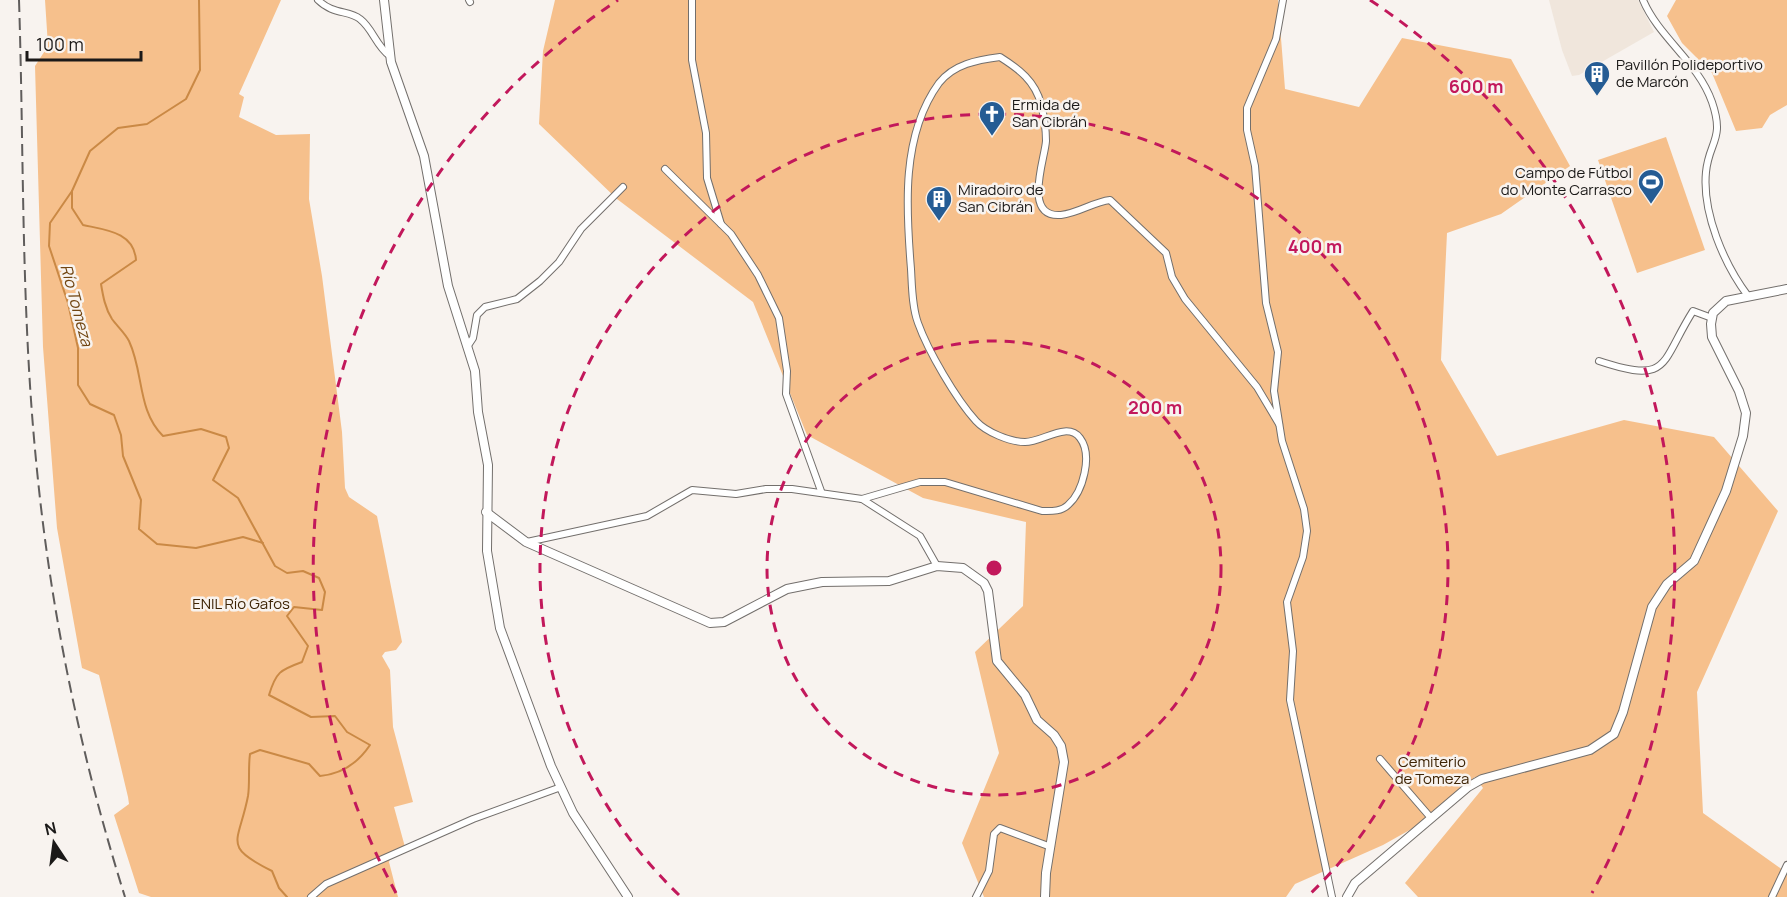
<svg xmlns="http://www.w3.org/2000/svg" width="1787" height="897" font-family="Manrope,sans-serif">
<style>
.built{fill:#f0e6dc}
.green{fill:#f6c08c}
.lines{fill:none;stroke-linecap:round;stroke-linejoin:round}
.stream{stroke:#ca8945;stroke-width:2}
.street-casing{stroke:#736f6c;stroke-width:8}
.secondary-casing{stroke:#736f6c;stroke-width:10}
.street{stroke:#fff;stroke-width:6}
.secondary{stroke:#fff;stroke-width:8}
.rail{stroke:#605d5c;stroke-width:2;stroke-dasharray:12 6;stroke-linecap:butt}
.ring{fill:none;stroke:#c2185b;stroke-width:3;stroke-dasharray:10 8}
.labels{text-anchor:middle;stroke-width:5;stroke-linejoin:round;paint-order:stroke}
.poi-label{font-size:15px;fill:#1b1918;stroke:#f8f3ef;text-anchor:start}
.park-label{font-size:15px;fill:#3d2304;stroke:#f8f3ef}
.water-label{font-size:16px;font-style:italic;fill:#714511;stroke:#f8f3ef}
.centre{fill:#c2185b;stroke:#f8f3ef;stroke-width:3}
.ring-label{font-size:18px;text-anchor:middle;font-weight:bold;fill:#c2185b;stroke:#f8f3ef;stroke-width:5;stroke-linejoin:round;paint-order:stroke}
</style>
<rect width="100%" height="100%" fill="#f8f3ef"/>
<polygon class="built" points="1549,0 1638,0 1654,32 1579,75 1572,76 1562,50"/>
<g class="green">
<polygon points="45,0 281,0 239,94 244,97 239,117 276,135 310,134 309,199 322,276 342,432 345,488 349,497 377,516 402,642 396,650 385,652 382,656 390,670 393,727 413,802 394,807 405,847 391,856 389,862 398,897 151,897 139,893 114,815 129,804 128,797 99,675 82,668 57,528 43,347 35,66 48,46"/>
<polygon points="555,0 1278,0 1285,89 1359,107 1402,38 1511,59 1570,166 1501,214 1447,233 1441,360 1497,456 1624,420 1714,437 1778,511 1697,692 1703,813 1787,873 1787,897 1418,897 1405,883 1483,788 1475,777 1429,814 1431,818 1383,845 1295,884 1286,897 984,897 962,843 999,753 975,652 1023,606 1026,522 923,498 807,435 753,302 617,199 539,124 543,51"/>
<polygon points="1676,0 1787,0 1787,105 1770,115 1762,128 1736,131 1712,73 1682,43 1667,16"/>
<polygon points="1666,137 1705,250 1637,273 1598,160"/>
</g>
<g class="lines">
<g class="stream">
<path d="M199 0 200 70 186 99 147 124 118 128 90 151 72 191V208L83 225C106 230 134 232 136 260L101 284C103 296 105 308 112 319 117 326 125 333 129 341 144 373 137 410 163 436L201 429 226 437 229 448 213 480 238 498 275 566 287 573 303 571 319 578 325 592 322 610 294 607 287 616 308 646 302 662C280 670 276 672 269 695L311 717 335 716 347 732 370 745C358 763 342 774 320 776L309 764 260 750 250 754C248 768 250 783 248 796 239 843 221 846 272 871L279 888 287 897"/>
<polyline points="72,191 50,223 49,246 68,303 78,348 78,385 90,404 114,415 121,435 123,456 141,500 139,529 157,544 196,548 243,537 263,543"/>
</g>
<g class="street-casing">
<g id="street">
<path d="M318 0C333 15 349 10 360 19 373 29 376 46 390 56"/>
<polyline points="469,0 470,2"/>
<polyline points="692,0 692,60 706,133 707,178 721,224"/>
<polyline points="1283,0 1276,39 1247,108 1247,130 1255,166 1266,303 1278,352 1274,391 1282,441 1304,509 1307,531 1303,557 1287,602 1293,651 1290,700 1332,897"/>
<path d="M1643 0C1659 38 1698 62 1712 102 1725 140 1709 141 1706 172 1702 213 1724 264 1748 296"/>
<polyline points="665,169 731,234 758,275 779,318 787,371 786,394 821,491"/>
<polyline points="467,347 473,338 477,315 485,307 517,299 540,281 559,262 581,229 623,187"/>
<path d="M1599 361C1671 385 1660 363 1693 311L1712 318"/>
<path d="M862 499 920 482H945L1042 511C1050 511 1061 512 1068 505 1083 492 1093 455 1080 438 1067 421 1043 442 1025 442 1010 442 986 432 976 421 956 399 928 351 918 323 912 307 912 286 911 269 906 209 901 135 939 83 954 64 977 60 1000 57 1019 69 1035 81 1041 104 1044 116 1046 129 1046 141 1045 159 1022 218 1061 215 1079 213 1093 202 1110 200L1166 253 1172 277 1185 299 1257 387 1279 424"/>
<polyline points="527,542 647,516 692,490 736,494 766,489 792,489 862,499 920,536 937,566"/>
<polyline points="1380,759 1431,818"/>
<polyline points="311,897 326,884 473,819 561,787"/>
<polyline points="976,897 989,871 994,834 1000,828 1051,847"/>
<polyline points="1772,897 1787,865"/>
</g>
</g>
<g class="secondary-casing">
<g id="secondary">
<polyline points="384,0 391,62 424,156 448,286 475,371 478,412 488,465 487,551 500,628 551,766 573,813 628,897"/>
<polyline points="486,512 526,542 710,623 724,622 787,589 822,582 889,581 937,566 963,568 984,583 988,591 997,661 1025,695 1037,720 1054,735 1061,746 1064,762 1046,873 1045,897"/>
<polyline points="1347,897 1355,883 1468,787 1482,779 1590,750 1614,734 1623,712 1652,607 1667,584 1694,561 1726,491 1743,436 1746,413 1739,391 1712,337 1711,324 1713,313 1726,301 1787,289"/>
</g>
</g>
<use href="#street" class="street"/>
<use href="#secondary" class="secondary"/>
<path class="rail" d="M19 0C24 153 21 307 36 460 50 609 80 754 125 897"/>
</g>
<g class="ring">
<circle cx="994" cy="568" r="227"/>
<path d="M679 895A454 454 0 1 1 1309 895"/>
<path d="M396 893A681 681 0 0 1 618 0M1370 0A681 681 0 0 1 1592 893"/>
</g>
<defs>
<g id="building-pin" transform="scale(1.35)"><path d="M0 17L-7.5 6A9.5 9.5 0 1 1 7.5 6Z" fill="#255c94" stroke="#f8f3ef"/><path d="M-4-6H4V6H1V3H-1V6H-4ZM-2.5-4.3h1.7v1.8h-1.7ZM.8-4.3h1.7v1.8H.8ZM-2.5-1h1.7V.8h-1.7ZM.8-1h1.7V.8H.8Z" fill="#fff"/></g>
<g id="church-pin" transform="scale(1.35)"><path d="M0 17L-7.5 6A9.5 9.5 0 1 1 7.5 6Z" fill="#255c94" stroke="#f8f3ef"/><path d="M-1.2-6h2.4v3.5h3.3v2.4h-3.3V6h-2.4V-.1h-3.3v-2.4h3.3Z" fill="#fff"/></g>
<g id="stadium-pin" transform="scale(1.35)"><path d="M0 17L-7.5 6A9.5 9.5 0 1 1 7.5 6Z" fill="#255c94" stroke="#f8f3ef"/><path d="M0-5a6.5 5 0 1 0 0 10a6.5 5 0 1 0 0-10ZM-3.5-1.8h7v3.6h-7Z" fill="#fff"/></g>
</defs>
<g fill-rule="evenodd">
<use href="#building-pin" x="1597" y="74"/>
<use href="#church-pin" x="992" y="114"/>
<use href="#stadium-pin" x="1651" y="182"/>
<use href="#building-pin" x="939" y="199"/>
</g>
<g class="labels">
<g class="poi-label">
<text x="1616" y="70">Pavillón Polideportivo<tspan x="1616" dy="17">de Marcón</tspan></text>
<text x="1012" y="110">Ermida de<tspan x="1012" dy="17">San Cibrán</tspan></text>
<text x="1632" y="178" text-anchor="end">Campo de Fútbol<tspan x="1632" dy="17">do Monte Carrasco</tspan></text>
<text x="958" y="195">Miradoiro de<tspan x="958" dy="17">San Cibrán</tspan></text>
</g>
<g class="park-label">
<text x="241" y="609">ENIL Río Gafos</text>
<text x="1432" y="767">Cemiterio<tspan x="1432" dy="17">de Tomeza</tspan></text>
</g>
<g class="water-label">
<text transform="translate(77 305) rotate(75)" y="6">Río Tomeza</text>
</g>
</g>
<circle cx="994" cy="568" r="9" class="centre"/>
<g class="ring-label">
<text x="1476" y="93">600 m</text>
<text x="1315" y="253">400 m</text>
<text x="1155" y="414">200 m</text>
</g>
<g transform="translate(54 843) rotate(347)" stroke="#f8f3ef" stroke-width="4.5" paint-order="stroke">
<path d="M0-4.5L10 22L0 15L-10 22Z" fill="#1b1918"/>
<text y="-9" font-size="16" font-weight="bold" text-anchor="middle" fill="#1b1918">N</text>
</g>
<path d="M27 51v9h114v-9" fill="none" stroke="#1b1918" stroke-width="3"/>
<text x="36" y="51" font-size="18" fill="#1b1918" stroke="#f8f3ef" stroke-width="4.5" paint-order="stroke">100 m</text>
</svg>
